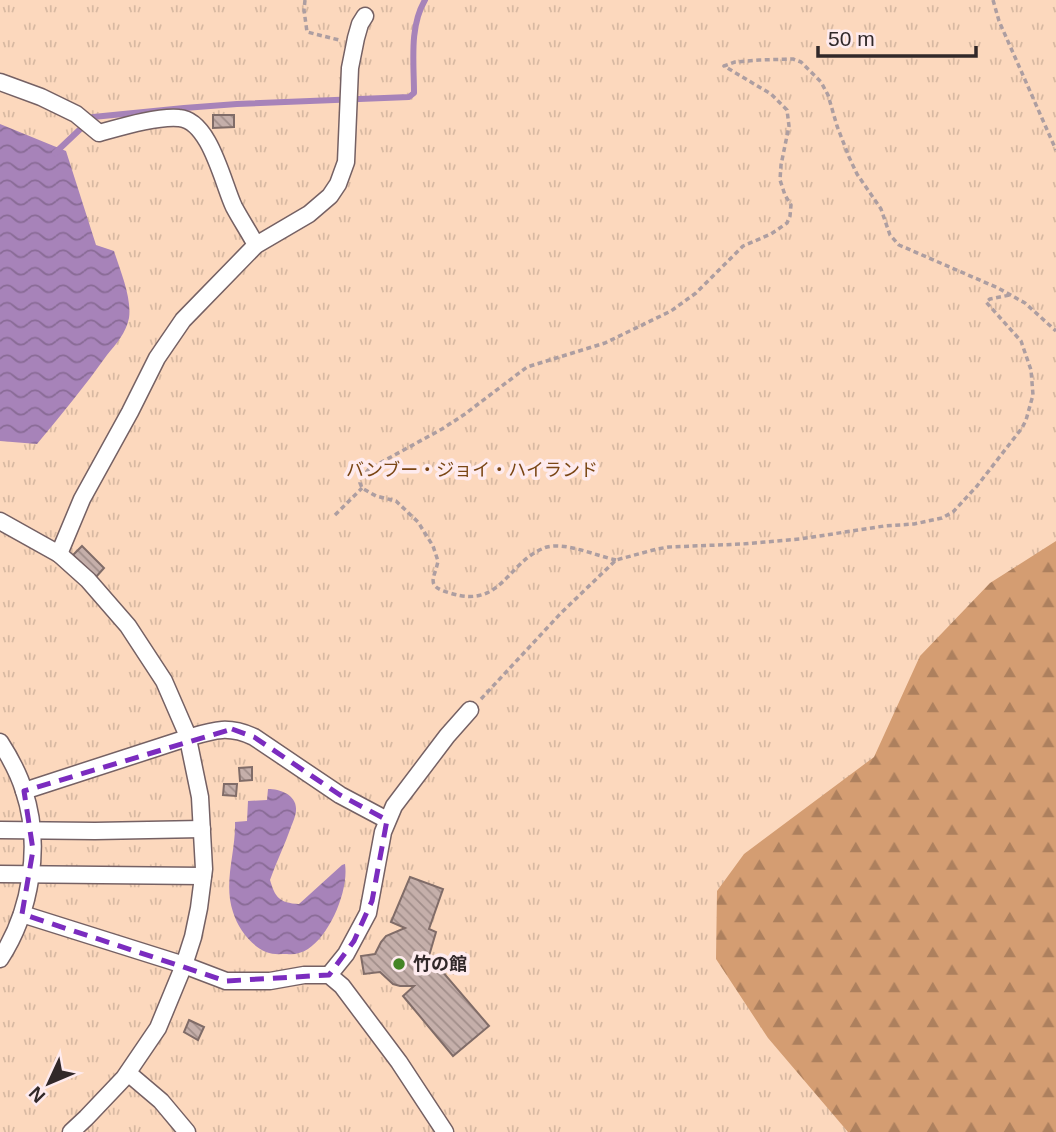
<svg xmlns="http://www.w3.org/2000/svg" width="1056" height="1132" font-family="Helvetica,'Noto Sans JP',sans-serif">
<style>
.forest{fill:url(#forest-firs)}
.park{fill:url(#park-tufts)}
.water{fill:url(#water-waves)}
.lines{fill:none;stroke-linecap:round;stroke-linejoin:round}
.stream{stroke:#a783b9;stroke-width:6}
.building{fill:url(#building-back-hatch);stroke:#806c68;stroke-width:2}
.pedestrian-casing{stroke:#756164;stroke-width:19}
.path{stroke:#ad9ea1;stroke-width:3.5;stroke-dasharray:5 3.5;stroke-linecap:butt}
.pedestrian{stroke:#fff;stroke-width:16}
.marked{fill:none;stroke:#7b2cbf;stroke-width:5;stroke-dasharray:14 9;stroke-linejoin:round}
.poi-dot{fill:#458526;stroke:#feebee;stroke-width:2.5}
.labels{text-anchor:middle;stroke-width:7;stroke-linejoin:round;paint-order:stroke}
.park-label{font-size:18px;fill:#7a4614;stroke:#feebee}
.poi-label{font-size:18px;font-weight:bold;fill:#312829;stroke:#feebee;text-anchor:start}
</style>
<defs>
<pattern id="forest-firs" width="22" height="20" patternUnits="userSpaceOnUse" patternTransform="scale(1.75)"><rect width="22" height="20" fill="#d49d72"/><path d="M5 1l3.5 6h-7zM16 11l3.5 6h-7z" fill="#ad805e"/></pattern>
<pattern id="park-tufts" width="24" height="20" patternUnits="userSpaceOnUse" patternTransform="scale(1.75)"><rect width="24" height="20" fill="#fcd8bd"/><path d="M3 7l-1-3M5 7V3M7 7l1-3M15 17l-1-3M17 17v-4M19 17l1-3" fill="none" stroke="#d8b9a2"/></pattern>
<pattern id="water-waves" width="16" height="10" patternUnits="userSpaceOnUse" patternTransform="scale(1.75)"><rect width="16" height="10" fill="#a783b9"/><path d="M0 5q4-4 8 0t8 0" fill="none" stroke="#896b96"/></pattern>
<pattern id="building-back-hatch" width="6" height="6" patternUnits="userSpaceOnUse" patternTransform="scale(1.75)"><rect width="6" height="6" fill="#c5afaa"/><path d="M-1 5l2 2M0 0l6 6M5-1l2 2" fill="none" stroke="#a18e8a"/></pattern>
</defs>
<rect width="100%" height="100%" fill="#feebee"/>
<polygon class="forest" points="1056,0 1056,1132 755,1132 544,1041"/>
<polygon class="park" points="0,0 1056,0 1056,541 990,583 920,656 874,757 744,854 717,891 716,959 768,1038 848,1132 0,1132"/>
<g class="water">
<path d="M0 124 66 151 96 245 114 251C120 270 132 298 129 318 126 333 116 344 107 355 85 386 61 415 37 444L0 441Z"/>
<path d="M268 789C280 789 297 795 296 810 296 815 293 822 291 827 285 845 276 862 270 880 275 897 279 903 299 904L342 865 345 864C349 890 330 935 308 949 302 953 294 955 287 954 280 954 273 955 266 952 250 945 238 928 233 912 223 882 236 852 235 822L247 821 248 801 267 800Z"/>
</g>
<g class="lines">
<path class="stream" d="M55 153 93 117 184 108 237 104 409 97 414 93C414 63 409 27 425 0"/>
</g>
<g class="building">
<polygon points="213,115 234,115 234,127 213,128"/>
<polygon points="82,546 104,568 96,577 73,555"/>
<polygon points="252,767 252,780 240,781 239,768"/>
<polygon points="224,784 237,784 236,796 223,795"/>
<polygon points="410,877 443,889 429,929 436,932 429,956 489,1026 453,1056 403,996 414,986 400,986 393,984 380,972 364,974 361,956 375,954 381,942 386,936 405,928 391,922"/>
<polygon points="189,1020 204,1027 198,1040 184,1032"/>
</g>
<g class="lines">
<g class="pedestrian-casing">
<g id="pedestrian">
<path d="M0 82 41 97 76 114 99 133C121 127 157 116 179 118 210 120 223 184 234 207 241 220 249 232 256 245"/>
<polyline points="0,521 59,554 88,580 128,626 164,681 187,734 200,797 204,869 199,908 193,937 184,965 158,1028 124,1078 86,1118 71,1132"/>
<polyline points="59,554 82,499 130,412 157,358 183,320 256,245 309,214 330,196 338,184 346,162 350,68 356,38 360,24 365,16"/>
<path d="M0 742C9 756 19 774 24 791 42 845 31 912 0 959"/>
<path d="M24 791 187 738C214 730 228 725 254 737L340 795 387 820"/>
<polyline points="0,830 95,831 202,829"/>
<polyline points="0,874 203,876"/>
<polyline points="22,914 184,965 226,981 270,981 304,975 329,975 342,986 399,1062 445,1132"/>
<polyline points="329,975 346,954 368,913 383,832 394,806 447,736 470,710"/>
<polyline points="128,1073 161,1101 187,1132"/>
</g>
</g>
<g class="path">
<polyline points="305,0 304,10 307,32 339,40"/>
<polyline points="993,0 999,21 1056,150"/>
<polyline points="335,515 362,488"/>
<path d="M616 560C597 556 566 542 547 547 507 560 503 610 450 593 424 586 435 578 438 561L433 546 418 522 396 501 376 496 362 488 360 483 361 478 369 469 442 429 465 414 527 367 605 343 671 311 696 293 743 246 771 234 787 223 790 216 791 205 785 195 780 180 781 165 789 126 787 110 771 94 724 66 735 62 759 60 793 59 801 62 821 82 828 95 837 126 849 157 857 174 881 209 890 235 899 245 998 288 1025 303 1056 331"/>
<polyline points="481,699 561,613 616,560 657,549 669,547 742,544 800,539 884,526 914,524 942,518 953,512 977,486 1022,428 1026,420 1033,395 1031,370 1021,341 986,302 990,299 1010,295"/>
</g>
<use href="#pedestrian" class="pedestrian"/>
</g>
<path class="marked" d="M232 729 254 737 340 795 387 820 372 901 354 941 329 975 226 981 22 914 33 850 24 791Z"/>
<circle class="poi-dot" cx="399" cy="964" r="7"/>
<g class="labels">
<g class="park-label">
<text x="472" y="476">バンブー・ジョイ・ハイランド</text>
</g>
<g class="poi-label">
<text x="413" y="970">竹の館</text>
</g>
</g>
<g transform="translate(49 1083) rotate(226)" stroke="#feebee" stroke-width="5" paint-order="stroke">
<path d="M0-5L12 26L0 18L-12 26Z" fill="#312829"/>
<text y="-10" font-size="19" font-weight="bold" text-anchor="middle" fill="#312829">N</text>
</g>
<path d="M818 46v10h158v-10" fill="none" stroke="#312829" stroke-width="3.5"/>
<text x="828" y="46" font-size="21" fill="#312829" stroke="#feebee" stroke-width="5" paint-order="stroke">50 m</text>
</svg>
